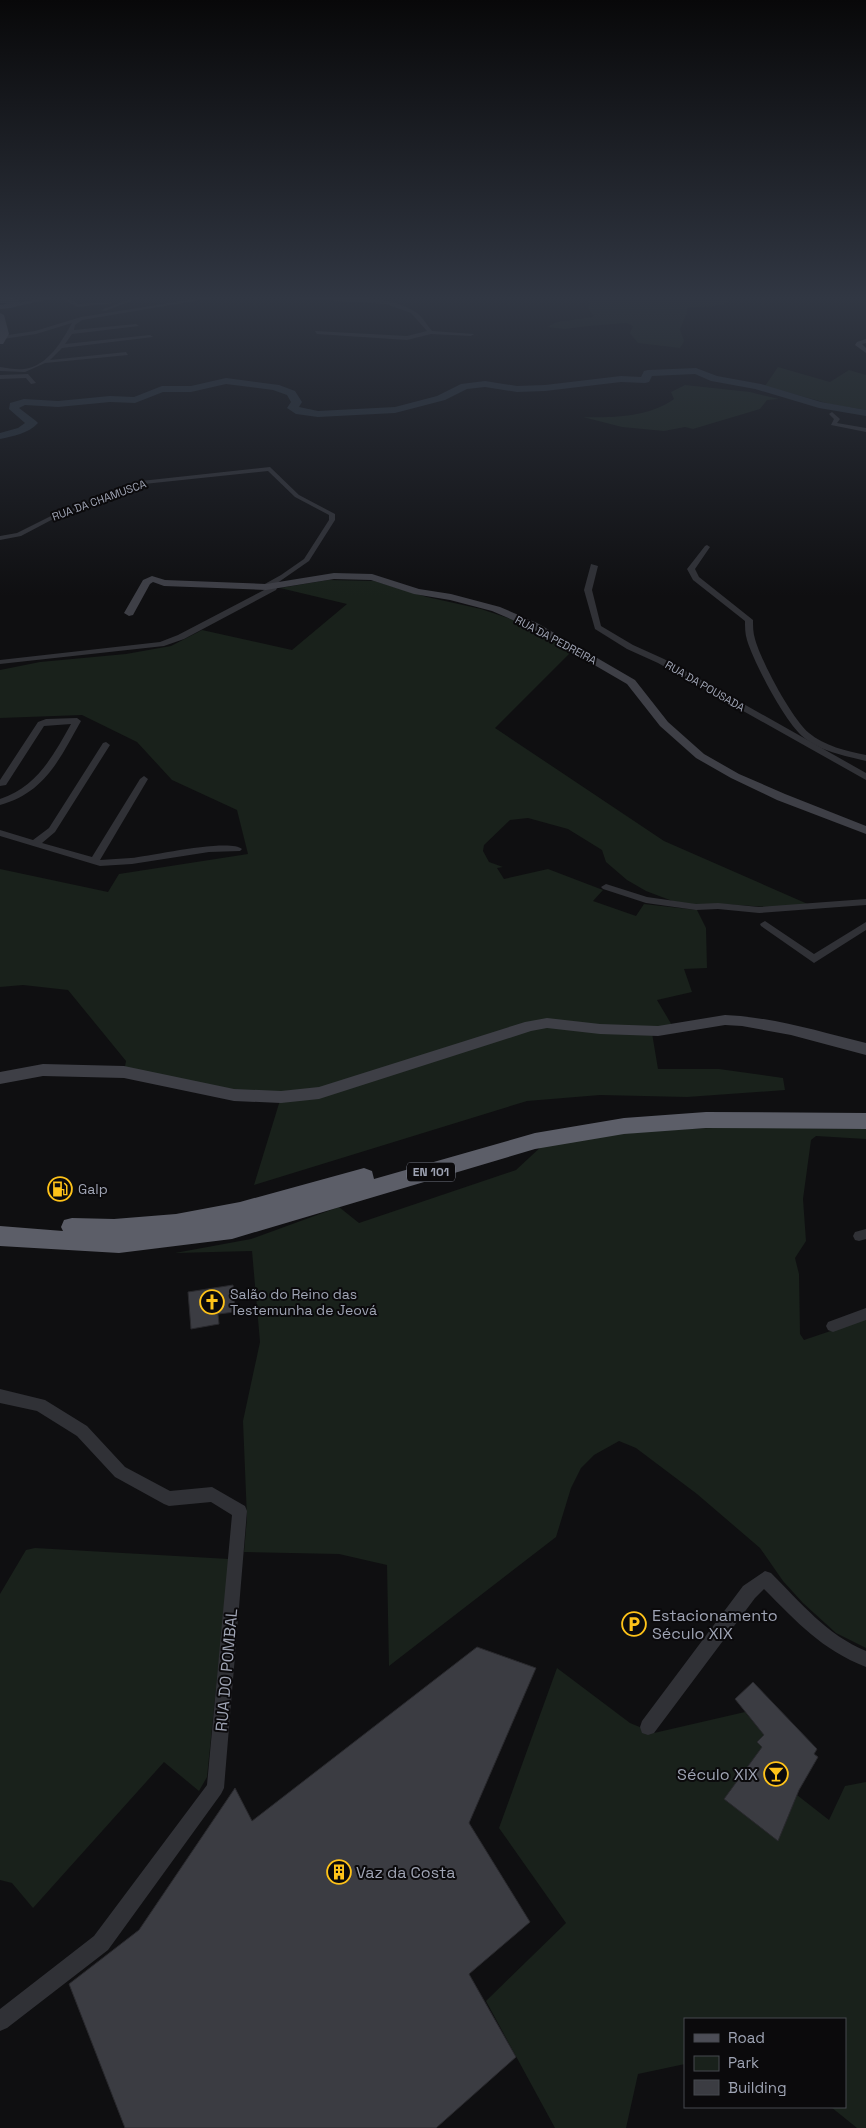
<svg xmlns="http://www.w3.org/2000/svg" width="866" height="2128" font-family="'Space Grotesk',sans-serif">
<style>
.green{fill:#19211b}
.lines{fill:none;stroke-linecap:round;stroke-linejoin:round}
.river{fill:#252d35;fill-rule:evenodd}
.building{fill:#3b3c42;stroke:#29292d}
.street{fill:#303136;fill-rule:evenodd}
.secondary{fill:#3e3f46;fill-rule:evenodd}
.primary{fill:#4c4d56;fill-rule:evenodd}
.highway{fill:#5c5e68;fill-rule:evenodd}
.labels{text-anchor:middle;stroke-width:4;stroke-linejoin:round;paint-order:stroke}
.far-street-label{font-size:11px;fill:#9fa4b4;stroke:#0b0a0c}
.shield{fill:#0b0a0c;stroke:#737682;stroke-width:1}
.shield-label{font-size:12px;font-weight:bold;fill:#9fa4b4}
.poi-label{font-size:14px;fill:#9fa4b4;stroke:#0b0a0c;text-anchor:start}
.near-poi-label{font-size:16px;fill:#9fa4b4;stroke:#0b0a0c;text-anchor:start}
.near-street-label{font-size:16px;fill:#9fa4b4;stroke:#0b0a0c}
</style>
<rect width="100%" height="100%" fill="#0f0f11"/>
<g class="green">
<path d="M590 298H671L677 300 684 298H733C722 310 701 305 687 308V313L680 329 684 341 680 348 638 343 630 333 633 326 627 323 588 326 565 329 547 327 557 322 593 317 588 307Z"/>
<polygon points="778,367 830,382 849,370 866,375 866,410 830,404 765,386"/>
<path d="M685 385 750 392 779 399 767 400 760 409 693 429 685 427 664 431 622 427 583 417C613 418 649 417 674 399L671 392Z"/>
<polygon points="328,580 374,581 427,597 481,609 517,621 573,650 495,728 664,841 810,905 770,907 722,904 683,905 646,891 627,880 606,862 602,850 568,829 528,818 510,820 484,845 483,851 489,862 503,867 497,868 504,879 548,869 603,890 593,901 636,916 644,904 697,910 706,928 707,968 684,969 692,992 657,1000 673,1027 652,1033 658,1069 719,1069 783,1078 785,1090 687,1097 600,1095 527,1101 254,1185 281,1097 124,1072 126,1061 68,990 23,985 0,987 0,869 108,892 119,874 248,854 237,810 172,780 137,742 82,715 0,718 0,670 40,662 126,654 171,646 202,630 292,650 347,604 280,588"/>
<polygon points="734,1127 866,1129 866,1139 816,1136 811,1140 803,1199 806,1241 795,1258 799,1274 800,1334 804,1340 866,1319 866,1648 836,1633 803,1603 783,1581 760,1548 697,1494 636,1448 619,1441 594,1455 581,1468 571,1488 556,1537 389,1666 387,1565 339,1554 244,1552 247,1518 243,1421 260,1342 252,1251 175,1253 251,1239 339,1207 359,1223 516,1170 544,1144 600,1136 664,1130"/>
<polygon points="35,1548 229,1559 207,1777 199,1791 164,1762 33,1908 12,1883 0,1880 0,1594 26,1550"/>
<polygon points="557,1668 630,1723 654,1733 745,1712 764,1735 757,1742 762,1747 724,1799 778,1841 797,1795 829,1820 845,1786 866,1782 866,2128 857,2128 831,2107 845,2107 845,2019 685,2019 685,2064 638,2074 626,2128 555,2128 486,2001 566,1923 499,1828"/>
</g>
<g class="lines">
<path class="river" d="M696 368 717 376 761 384 821 402 866 410V416L819 408 755 389 711 381 695 374 652 376 649 382 645 383 621 382 545 391 517 392 485 387 467 389 445 400 395 413 318 417 296 414 287 408 291 402 287 395 273 390 226 384 191 392H163L135 403 110 402 58 407 25 405 19 408 36 421 38 423C28 434 13 436 0 439V433L18 428 25 423 9 409 10 403 24 399 58 401 110 396 134 397 162 386H191L226 378 279 385 295 391 302 402 299 407 318 411 395 407 437 396 461 384 485 381 517 386 545 385 621 376 641 377 644 371 648 370Z"/>
</g>
<g class="building">
<polygon points="233,1285 235,1312 218,1314 219,1324 191,1329 188,1292"/>
<polygon points="477,1647 536,1668 469,1823 530,1922 469,1974 516,2057 436,2128 125,2128 69,1984 139,1930 235,1788 252,1821"/>
<polygon points="753,1682 817,1749 814,1754 818,1757 799,1790 778,1841 724,1799 762,1747 757,1742 764,1735 735,1699"/>
</g>
<g class="lines">
<g class="street">
<polygon points="62,298 67,298 78,304 112,302 114,303 77,307"/>
<polygon points="133,298 139,298 105,311 101,310"/>
<path d="M201 298H212L82 320 75 325 74 330 136 324 139 326 72 334 65 344 150 335 153 337 62 348 50 360 126 352 128 355 45 363 25 372 0 371V367C8 368 16 370 24 369 48 366 62 341 72 323L36 334 3 339 1 336 35 331 81 317Z"/>
<path d="M288 298C326 298 380 291 414 311 422 315 426 324 432 331L474 334 471 336 431 334 407 340 317 334 315 331 407 336 427 331 411 313 386 304Z"/>
<polygon points="0,375 28,374 36,383 31,384 26,378 0,379"/>
<polygon points="832,412 840,419 837,423 866,428 866,432 831,425 834,419 829,414"/>
<polygon points="270,467 299,495 335,514 335,520 309,561 273,586 277,588 276,590 184,639 164,646 0,664 0,660 160,642 178,635 266,589 262,587 263,585 281,575 304,559 329,520 329,515 295,497 268,471 144,484 91,506 57,517 21,536 0,540 0,536 17,533 53,515 87,504 141,481"/>
<path d="M707 545 710 547 695 569 699 577 753 620C753 626 753 633 755 639 761 661 792 719 809 733 824 746 847 751 866 755V761C845 756 819 751 802 736 784 720 754 663 747 640 745 634 745 627 745 621L693 580 687 569 705 546Z"/>
<polygon points="591,564 598,566 592,590 601,626 633,645 664,659 866,773 866,780 658,663 627,649 595,629 584,590"/>
<path d="M77 718 81 721C60 758 45 793 0 805V799C37 787 53 756 71 724L44 726 6 785 0 786V780L38 722 46 719Z"/>
<path d="M106 742 110 745 55 832 42 843 92 857 140 779 144 776 148 779 100 860C110 859 121 859 131 858 151 856 230 838 242 849L240 851 209 852 132 864 100 866 0 836V830L33 840 49 828 103 743Z"/>
<polygon points="606,884 647,897 696,904 718,903 759,907 866,899 866,905 759,913 718,909 696,910 646,903 603,889 601,887"/>
<polygon points="765,921 814,954 866,922 866,930 814,963 761,926 760,924"/>
<polygon points="866,1229 866,1239 859,1241 855,1240 853,1236 855,1232"/>
<polygon points="866,1308 866,1320 833,1332 828,1330 826,1326 828,1322"/>
<polygon points="0,1389 45,1400 87,1426 125,1467 170,1491 212,1487 245,1506 247,1511 224,1788 221,1794 108,1950 7,2028 0,2031 0,2009 94,1936 207,1785 232,1515 211,1502 169,1506 164,1504 115,1477 77,1436 37,1411 0,1403"/>
<path d="M765 1571 771 1573C800 1602 827 1635 866 1651V1667C821 1649 798 1623 764 1589L755 1598 654 1733 648 1735 642 1733 640 1727 642 1721 743 1586Z"/>
</g>
<g class="secondary">
<polygon points="41,298 54,298 14,307 11,305"/>
<polygon points="866,339 866,343 862,344 866,348 866,353 855,345 857,342"/>
<polygon points="334,573 372,574 419,589 451,594 500,607 537,623 635,680 668,722 704,754 739,774 785,794 866,826 866,834 777,800 731,778 696,758 660,726 627,684 529,627 492,611 450,600 414,594 371,580 334,579 266,590 164,586 153,582 150,584 133,615 129,616 124,613 143,580 152,576 165,580 266,584"/>
<path d="M725 1015C773 1017 820 1032 866 1043V1055L791 1035 742 1026 725 1025 658 1036 600 1034 547 1028 531 1031 319 1099 281 1103 234 1101 124 1078 43 1076 0 1084V1072L43 1064 124 1066 234 1089 281 1091 319 1087 525 1022 547 1018 600 1024 658 1026Z"/>
</g>
<g class="primary">
<polygon points="12,298 20,301 20,305 11,308 0,309 0,305 11,303 0,303 0,299"/>
<polygon points="0,313 4,315 9,334 3,344 0,344"/>
</g>
<polygon class="highway" points="706,1112 866,1113 866,1129 706,1128 624,1134 535,1149 232,1239 119,1253 0,1246 0,1226 63,1231 61,1227 64,1220 72,1218 114,1219 176,1214 240,1202 364,1168 372,1171 374,1179 535,1133 624,1118"/>
</g>
<linearGradient id="sky" x2="0" y2="1"><stop stop-color="#080809"/><stop offset="0.5" stop-color="#313743"/><stop offset="1" stop-color="#313743" stop-opacity="0"/></linearGradient>
<rect width="866" height="596" fill="url(#sky)"/>
<defs>
<g id="fuel-ring" transform="scale(1.25)"><circle r="9.5" fill="#0b0a0c" stroke="#ffc319" stroke-width="1.5"/><path d="M-5.5-6h7V0h2V4h1.3V-2.5L3-4.5l.8-.8L6-3V5H2.5V1h-1V6h-7ZM-4.2-4.7v3.2H.2V-4.7Z" fill="#ffc319"/></g>
<g id="church-ring" transform="scale(1.25)"><circle r="9.5" fill="#0b0a0c" stroke="#ffc319" stroke-width="1.5"/><path d="M-1.2-6h2.4v3.5h3.3v2.4h-3.3V6h-2.4V-.1h-3.3v-2.4h3.3Z" fill="#ffc319"/></g>
<g id="parking-ring" transform="scale(1.25)"><circle r="9.5" fill="#0b0a0c" stroke="#ffc319" stroke-width="1.5"/><path d="M-3.5-5.5H1a3.5 3.5 0 0 1 0 7H-1V5.5H-3.5ZM-1-3.4V-.6H.8a1.4 1.4 0 0 0 0-2.8Z" fill="#ffc319"/></g>
<g id="bar-ring" transform="scale(1.25)"><circle r="9.5" fill="#0b0a0c" stroke="#ffc319" stroke-width="1.5"/><path d="M-6-5H6L.8 .8V4.5H3.5V6h-7V4.5H-.8V.8Z" fill="#ffc319"/></g>
<g id="building-ring" transform="scale(1.25)"><circle r="9.5" fill="#0b0a0c" stroke="#ffc319" stroke-width="1.5"/><path d="M-4-6H4V6H1V3H-1V6H-4ZM-2.5-4.3h1.7v1.8h-1.7ZM.8-4.3h1.7v1.8H.8ZM-2.5-1h1.7V.8h-1.7ZM.8-1h1.7V.8H.8Z" fill="#ffc319"/></g>
</defs>
<g fill-rule="evenodd">
<use href="#fuel-ring" x="60" y="1189"/>
<use href="#church-ring" x="212" y="1302"/>
<use href="#parking-ring" x="634" y="1624"/>
<use href="#bar-ring" x="776" y="1774"/>
<use href="#building-ring" x="339" y="1872"/>
</g>
<g class="labels">
<g class="far-street-label">
<text transform="translate(99 500) rotate(-20)" y="4">RUA DA CHAMUSCA</text>
<text transform="translate(556 640) rotate(28)" y="4">RUA DA PEDREIRA</text>
<text transform="translate(705 686) rotate(30)" y="4">RUA DA POUSADA</text>
</g>
<rect class="shield" x="407" y="1162.5" width="48" height="19" rx="4"/>
<g class="shield-label">
<text x="431" y="1176">EN 101</text>
</g>
<g class="poi-label">
<text x="78" y="1194">Galp</text>
<text x="230" y="1299">Salão do Reino das<tspan x="230" dy="16">Testemunha de Jeová</tspan></text>
</g>
<g class="near-poi-label">
<text x="652" y="1621">Estacionamento<tspan x="652" dy="18">Século XIX</tspan></text>
<text x="758" y="1780" text-anchor="end">Século XIX</text>
<text x="356" y="1878">Vaz da Costa</text>
</g>
<g class="near-street-label">
<text transform="translate(226 1670) rotate(-85)" y="6">RUA DO POMBAL</text>
</g>
</g>
<rect x="684" y="2018" width="162" height="90" fill="#0b0a0c" stroke="#46484f"/>
<rect x="694" y="2034" width="25" height="8" fill="#4c4d56" stroke="#46484f"/>
<text x="728" y="2043" font-size="15" fill="#9fa4b4">Road</text>
<rect x="694" y="2056" width="25" height="15" fill="#19211b" stroke="#46484f"/>
<text x="728" y="2068" font-size="15" fill="#9fa4b4">Park</text>
<rect x="694" y="2080" width="25" height="15" fill="#3b3c42" stroke="#46484f"/>
<text x="728" y="2093" font-size="15" fill="#9fa4b4">Building</text>
</svg>
